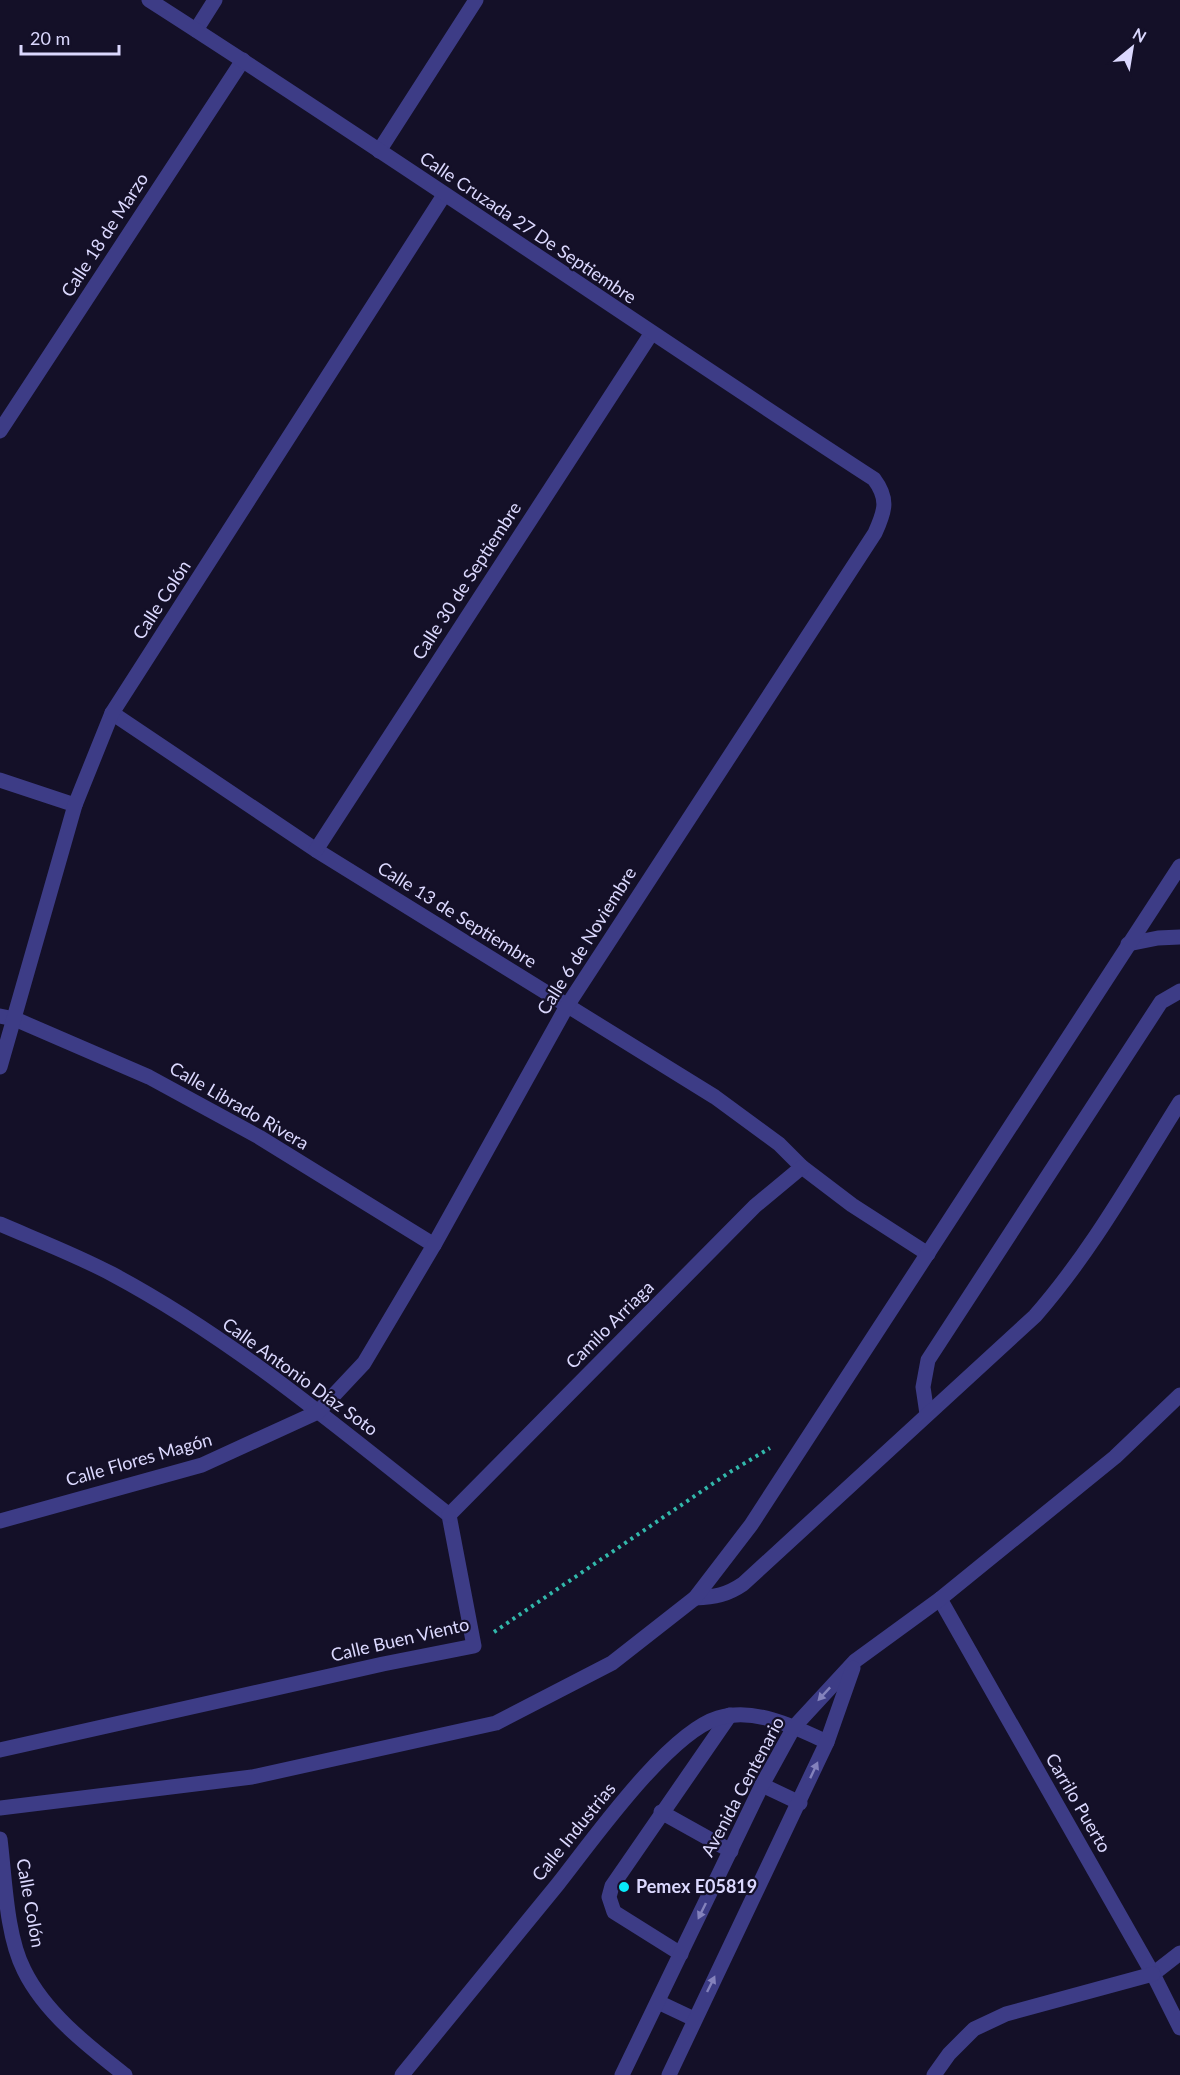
<svg xmlns="http://www.w3.org/2000/svg" width="1180" height="2075" font-family="Lato,sans-serif">
<style>
.lines{fill:none;stroke-linecap:round;stroke-linejoin:round}
.path{stroke:#32b8ab;stroke-width:4;stroke-dasharray:3 4.5;stroke-linecap:butt}
.service{stroke:#3d3c86;stroke-width:15}
.minor{stroke:#3d3c86;stroke-width:15}
.oneway{fill:#8482bc}
.poi-dot{fill:#08ebfa;stroke:#141028;stroke-width:2}
.labels{text-anchor:middle;stroke-width:4.5;stroke-linejoin:round;paint-order:stroke}
.street-label{font-size:18px;fill:#dbd8fe;stroke:#141028}
.poi-label{font-size:18px;font-weight:bold;fill:#dbd8fe;stroke:#141028;text-anchor:start}
</style>
<rect width="100%" height="100%" fill="#141028"/>
<g class="lines">
<polyline class="path" points="494,1632 730,1472 770,1448"/>
<g class="service">
<polyline points="927,1414 923,1387 928,1360 1161,1002 1180,991"/>
<path d="M695 1598C715 1597 727 1595 743 1584L1035 1316C1092 1251 1134 1175 1180 1102"/>
<polyline points="661,1812 731,1851"/>
<polyline points="681,1954 614,1912 609,1897 612,1886 730,1715"/>
<polyline points="1153,1974 1180,1953"/>
</g>
<g class="minor">
<polyline points="196,30 215,0"/>
<polyline points="379,151 476,0"/>
<polyline points="0,431 243,60"/>
<polyline points="112,713 316,850 715,1097 779,1144 802,1167 852,1205 928,1254"/>
<polyline points="0,780 75,805"/>
<polyline points="316,850 651,334"/>
<polyline points="1128,944 1158,938 1180,937"/>
<polyline points="0,1016 15,1019 149,1077 259,1137 434,1245"/>
<polyline points="0,1067 75,805 112,713 444,195"/>
<path d="M0 1224C37 1240 76 1255 112 1274 234 1339 341 1430 449 1515L474 1646 383 1664 0 1750"/>
<polyline points="449,1515 755,1206 802,1167"/>
<path d="M0 1521 202 1465 318 1412 364 1363 434 1245 567 1006 875 533C885 511 889 499 874 479 631 321 393 156 149 0"/>
<polyline points="940,1599 1153,1974 1180,2028"/>
<polyline points="762,1785 800,1803"/>
<polyline points="0,1808 252,1777 496,1723 612,1663 695,1598 751,1525 1180,866"/>
<path d="M0 1839C5 1878 6 1935 24 1970 45 2013 88 2046 125 2075"/>
<polyline points="658,2002 694,2019"/>
<path d="M402 2075C454 2011 506 1947 558 1884 592 1841 668 1733 718 1718 755 1707 795 1727 827 1742"/>
<polyline points="622,2075 762,1785 794,1727 855,1661 940,1599 1115,1457 1180,1395"/>
<polyline points="669,2075 827,1742 853,1668"/>
<polyline points="934,2075 949,2054 974,2029 1006,2014 1153,1974"/>
</g>
</g>
<defs><path id="oneway-solid" d="M-6-.8H1V-3.2L6.5 0L1 3.2V.8H-6Z" transform="scale(1.5)"/></defs>
<g class="oneway">
<use href="#oneway-solid" transform="translate(824 1694) rotate(133)"/>
<use href="#oneway-solid" transform="translate(814 1770) rotate(-65)"/>
<use href="#oneway-solid" transform="translate(702 1911) rotate(116)"/>
<use href="#oneway-solid" transform="translate(711 1984) rotate(-64)"/>
</g>
<circle class="poi-dot" cx="624" cy="1887" r="6"/>
<g class="labels">
<g class="street-label">
<text transform="translate(528 228) rotate(34)" y="6">Calle Cruzada 27 De Septiembre</text>
<text transform="translate(105 235) rotate(-57)" y="6">Calle 18 de Marzo</text>
<text transform="translate(467 581) rotate(-57)" y="6">Calle 30 de Septiembre</text>
<text transform="translate(162 600) rotate(-57)" y="6">Calle Colón</text>
<text transform="translate(457 915) rotate(32)" y="6">Calle 13 de Septiembre</text>
<text transform="translate(587 941) rotate(-58)" y="6">Calle 6 de Noviembre</text>
<text transform="translate(239 1106) rotate(30)" y="6">Calle Librado Rivera</text>
<text transform="translate(610 1325) rotate(-45)" y="6">Camilo Arriaga</text>
<text transform="translate(300 1377) rotate(36)" y="6">Calle Antonio Díaz Soto</text>
<text transform="translate(139 1460) rotate(-16)" y="6">Calle Flores Magón</text>
<text transform="translate(400 1640) rotate(-13)" y="6">Calle Buen Viento</text>
<text transform="translate(743 1787) rotate(-62)" y="6">Avenida Centenario</text>
<text transform="translate(1078 1803) rotate(60)" y="6">Carrilo Puerto</text>
<text transform="translate(574 1832) rotate(-51)" y="6">Calle Industrias</text>
<text transform="translate(30 1903) rotate(80)" y="6">Calle Colón</text>
</g>
<g class="poi-label">
<text x="636" y="1893">Pemex E05819</text>
</g>
</g>
<g transform="translate(1132 48) rotate(30)" stroke="#141028" stroke-width="4.5" paint-order="stroke">
<path d="M0-4.5L10 22L0 15L-10 22Z" fill="#dbd8fe"/>
<text y="-9" font-size="16" font-weight="bold" text-anchor="middle" fill="#dbd8fe">N</text>
</g>
<path d="M21 45v9h98v-9" fill="none" stroke="#dbd8fe" stroke-width="3"/>
<text x="30" y="45" font-size="18" fill="#dbd8fe" stroke="#141028" stroke-width="4.5" paint-order="stroke">20 m</text>
</svg>
